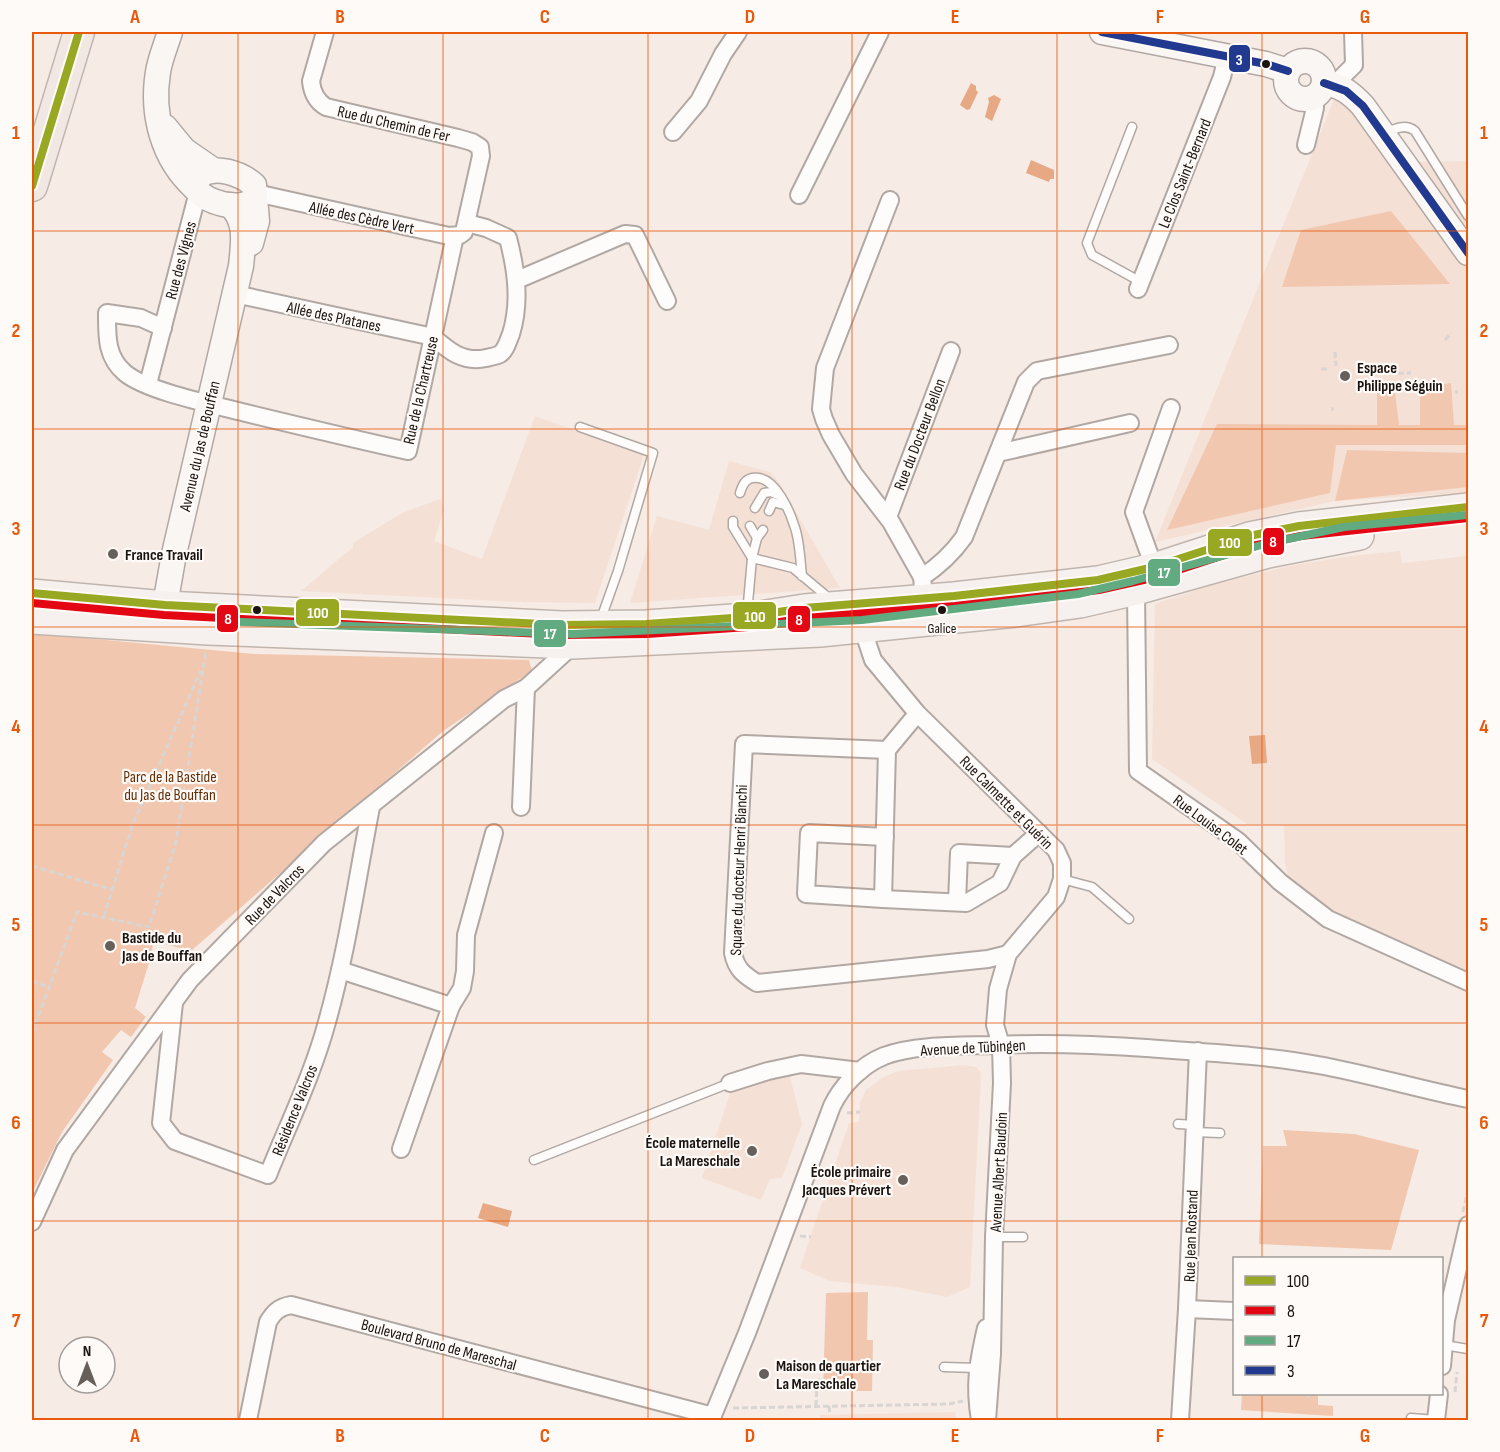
<svg xmlns="http://www.w3.org/2000/svg" width="1500" height="1452" font-family="'Sofia Sans Condensed',sans-serif">
<style>
.built{fill:#f5e0d5}
.green{fill:#f1c7af}
.water{fill:#e7a884}
.lines{fill:none;stroke-linecap:round;stroke-linejoin:round}
.lane-casing{stroke:#b1a8a4;stroke-width:11}
.street-casing{stroke:#b1a8a4;stroke-width:20}
.secondary-casing{stroke:#b1a8a4;stroke-width:27}
.primary-casing{stroke:#c0b5ae;stroke-width:30}
.highway-casing{stroke:#c0b5ae;stroke-width:33}
.path{stroke:#d8d5d2;stroke-width:3;stroke-dasharray:6 3;stroke-linecap:butt}
.lane{stroke:#fefcfb;stroke-width:8}
.street{stroke:#fefcfb;stroke-width:16}
.secondary{stroke:#f9f6f4;stroke-width:24}
.primary{stroke:#f6f1ee;stroke-width:27}
.highway{stroke:#f1e8e4;stroke-width:30}
.bus-1-casing{stroke:#fefaf7;stroke-width:12}
.bus-2-casing{stroke:#fefaf7;stroke-width:12}
.bus-3-casing{stroke:#fefaf7;stroke-width:12}
.bus-4-casing{stroke:#fefaf7;stroke-width:12}
.bus-1{stroke:#98a823;stroke-width:8}
.bus-2{stroke:#e30613;stroke-width:8}
.bus-3{stroke:#62ab80;stroke-width:8}
.bus-4{stroke:#213a8f;stroke-width:8}
.grid{fill:none;stroke:#e8590c;stroke-width:1.5;stroke-opacity:0.55}
.bus-dot{fill:#1a130f;stroke:#fefaf7;stroke-width:2}
.poi-dot{fill:#675f5a;stroke:#fefaf7;stroke-width:2}
.labels{text-anchor:middle;stroke-width:4.5;stroke-linejoin:round;paint-order:stroke}
.bus-label{font-size:14px;fill:#1a130f;stroke:#fefaf7}
.street-label{font-size:16px;fill:#1a130f;stroke:#fefaf7}
.poi-label{font-size:16px;font-weight:bold;fill:#1a130f;stroke:#fefaf7;text-anchor:start}
.park-label{font-size:16px;fill:#632d06;stroke:#fefaf7}
.line-badge{stroke:#fefaf7;stroke-width:2}
.badge-label{font-size:16px;text-anchor:middle;font-weight:bold;fill:#fff}
.neatline{fill:none;stroke:#e8590c;stroke-width:2}
.grid-label{font-size:20px;text-anchor:middle;font-weight:bold;fill:#e8590c}
</style>
<rect width="100%" height="100%" fill="#f6ebe5"/>
<g class="built">
<polygon points="1339,87 1468,258 1468,493 1335,501 1155,542"/>
<polygon points="1468,161 1468,233 1419,162"/>
<polygon points="535,416 644,455 595,603 520,602 301,591 353,547 353,543 402,513 440,499 444,509 434,541 482,559"/>
<polygon points="729,461 770,472 778,481 840,588 630,603 657,516 709,530"/>
<polygon points="1400,551 1402,563 1468,556 1468,972 1323,910 1292,885 1288,876 1286,865 1285,864 1284,825 1247,824 1152,759 1155,604 1214,584 1294,565 1351,556"/>
<polygon points="964,1065 976,1067 980,1071 981,1076 970,1287 947,1297 896,1287 830,1281 800,1268 849,1123 859,1122 860,1103 866,1090 882,1078 898,1071"/>
<polygon points="789,1073 802,1124 782,1178 770,1179 761,1200 702,1178 731,1090"/>
<polygon points="955,1412 956,1420 820,1420 820,1415"/>
</g>
<g class="green">
<polygon points="1391,211 1450,284 1282,287 1301,230"/>
<polygon points="1451,383 1454,425 1468,425 1468,445 1336,445 1330,493 1167,530 1217,424 1377,425 1377,385 1394,384 1399,425 1420,425 1420,388"/>
<polygon points="1347,450 1468,453 1468,487 1335,501"/>
<polygon points="32,633 254,654 529,660 532,671 443,731 191,951 153,941 152,953 135,1008 146,1017 131,1037 121,1030 102,1052 113,1060 62,1132 32,1193"/>
<polygon points="1283,1130 1354,1134 1419,1150 1391,1250 1259,1244 1263,1146 1287,1146"/>
<polygon points="868,1292 867,1340 873,1340 872,1391 823,1391 826,1293"/>
<polygon points="1242,1394 1318,1394 1318,1405 1333,1406 1333,1416 1241,1410"/>
</g>
<g class="water">
<polygon points="971,83 976,86 976,90 978,92 970,109 967,110 960,105"/>
<polygon points="994,95 1001,99 992,121 985,117 989,102 988,98"/>
<polygon points="1031,160 1054,170 1054,179 1050,179 1049,182 1026,173"/>
<polygon points="1265,735 1267,763 1252,764 1249,736"/>
<polygon points="483,1203 512,1211 508,1227 478,1218"/>
</g>
<g class="lines">
<g class="lane-casing">
<g id="lane">
<polyline points="1132,127 1087,243 1092,255 1141,282"/>
<path d="M1384 134C1394 129 1405 123 1415 131L1468 216"/>
<polyline points="580,427 653,453 618,571 603,613 598,619"/>
<path d="M740 493C743 483 747 476 759 478 776 481 789 509 794 525 800 540 800 559 802 576"/>
<polyline points="755,508 764,493 771,492 778,495"/>
<polyline points="769,511 773,502 784,505"/>
<polyline points="733,521 733,527 752,558"/>
<polyline points="750,526 757,538"/>
<polyline points="752,558 757,538 763,530"/>
<polyline points="747,614 752,558 793,568 830,599"/>
<polyline points="1062,879 1092,887 1129,919"/>
<polyline points="1178,1124 1195,1125"/>
<polyline points="1194,1132 1220,1133"/>
<polyline points="534,1160 730,1083"/>
<polyline points="994,1237 1023,1237"/>
<polyline points="1444,1345 1468,1349"/>
<polyline points="944,1367 977,1368"/>
<polyline points="1411,1418 1436,1420"/>
</g>
</g>
<g class="street-casing">
<g id="street">
<polyline points="1334,85 1354,65 1353,32"/>
<polyline points="673,132 699,101 723,54 738,32"/>
<polyline points="1306,145 1315,108 1315,96"/>
<path d="M256 193 449 236 460 235 464 232 481 156 480 147 472 142 458 138 326 107C316 101 312 92 311 81L325 32"/>
<polyline points="799,195 880,32"/>
<polyline points="890,200 825,368 821,409 824,419 831,435 854,474 891,522 922,577 925,607"/>
<polyline points="517,280 625,234 635,235 667,301"/>
<polyline points="1138,289 1222,77 1227,56"/>
<path d="M235 294 433 337C449 351 463 363 486 358 490 357 497 356 500 354 506 350 508 341 511 334 521 302 516 269 508 238L486 228 467 223"/>
<path d="M163 328 141 318 107 313C107 336 106 357 125 373 148 392 216 405 246 413 300 426 354 439 408 451L455 236"/>
<polyline points="148,384 198,192"/>
<polyline points="998,453 1130,423"/>
<polyline points="888,517 951,351"/>
<polyline points="1154,567 1134,512 1171,408"/>
<path d="M922 577C939 566 952 554 964 537L1026 382 1037 371 1169 345"/>
<polyline points="1136,591 1138,771 1238,841 1280,882 1328,919 1468,982"/>
<polyline points="865,621 863,630 873,660 917,713 1056,850 1062,863 1062,879 1056,897 1008,954 998,989 995,1025 1001,1045 1002,1083 994,1237 992,1354 987,1420"/>
<polyline points="912,720 887,750 883,899 966,903 1000,883 1013,856 1039,833"/>
<path d="M887 750 744 744 733 953C736 969 744 975 757 983L988 959 1008 954"/>
<polyline points="521,807 526,688"/>
<polyline points="883,899 806,894 809,833 885,837"/>
<polyline points="957,902 959,853 1013,856"/>
<polyline points="340,970 451,1006 401,1149"/>
<path d="M174 1003 161 1123 175 1141 268 1175C288 1125 313 1074 327 1022 347 951 357 879 371 807"/>
<polyline points="451,1006 462,988 465,971 466,935 494,833"/>
<polyline points="730,1083 768,1071 801,1064 860,1071"/>
<polyline points="32,1222 65,1150 190,980 324,843 504,699 526,688 573,645 573,642"/>
<polyline points="1187,1309 1234,1311"/>
<polyline points="1442,1366 1446,1320 1468,1225"/>
<path d="M248 1420 268 1322C274 1312 279 1307 291 1305L713 1416"/>
<path d="M711 1420 747 1333 832 1106C842 1085 862 1065 884 1056 916 1044 962 1046 996 1045 1060 1042 1123 1046 1187 1051 1231 1054 1274 1057 1318 1065 1368 1074 1418 1089 1468 1099"/>
<path d="M980 1420C974 1385 978 1363 986 1328"/>
<polyline points="1180,1420 1187,1309 1198,1051"/>
<polyline points="1436,1420 1439,1394"/>
</g>
</g>
<g class="secondary-casing">
<g id="secondary">
<path d="M170 32C166 45 160 59 158 72 151 115 163 159 195 188"/>
<polyline points="1102,32 1266,64 1288,71"/>
<circle cx="1305" cy="80" r="19"/>
<path d="M1324 83C1341 85 1352 94 1363 106L1468 253"/>
<polyline points="165,127 184,150 213,170"/>
<path d="M251 243 257 221 254 185C240 173 216 165 200 175L195 188C206 203 240 212 254 200"/>
<path d="M165 625V605L174 554 241 266C243 244 248 222 230 205"/>
</g>
</g>
<g class="primary-casing">
<g id="primary">
<polyline points="32,593 165,605 562,625 646,624 747,617 804,608 954,596 1098,580 1154,567 1249,536 1299,526 1468,507"/>
<polyline points="32,620 208,631 573,645 820,633 1016,613 1080,604 1136,591 1268,554 1360,536"/>
</g>
</g>
<g class="highway-casing">
<polyline id="highway" points="32,186 79,32"/>
</g>
<g class="path">
<polyline points="1445,340 1451,333"/>
<polyline points="1335,352 1336,366"/>
<polyline points="1321,369 1330,369"/>
<polyline points="1371,374 1411,373"/>
<polyline points="1455,392 1458,392"/>
<polyline points="1331,409 1334,409"/>
<polyline points="32,866 113,890"/>
<polyline points="104,917 132,826 201,670"/>
<polyline points="32,981 49,987"/>
<polyline points="32,1033 77,912 149,927 176,842 206,650"/>
<polyline points="847,1113 860,1112"/>
<polyline points="1463,1212 1468,1190"/>
<polyline points="800,1236 811,1237"/>
<polyline points="1455,1392 1457,1372"/>
<polyline points="1308,1398 1308,1394"/>
<polyline points="816,1406 817,1380 823,1380"/>
<polyline points="829,1406 830,1414"/>
<polyline points="733,1408 949,1404 963,1401"/>
</g>
<use href="#lane" class="lane"/>
<use href="#street" class="street"/>
<use href="#secondary" class="secondary"/>
<use href="#primary" class="primary"/>
<use href="#highway" class="highway"/>
<g class="bus-1-casing">
<g id="bus-1">
<polyline points="32,186 79,32"/>
<polyline points="32,593 165,605 562,625 646,624 747,617 804,608 954,596 1098,580 1154,567 1249,536 1299,526 1468,507"/>
</g>
</g>
<g class="bus-2-casing">
<polyline id="bus-2" points="32,603 164,615 561,635 647,634 748,627 805,618 955,606 1099,590 1157,577 1252,546 1301,536 1468,518"/>
</g>
<g class="bus-3-casing">
<polyline id="bus-3" points="241,622 573,634 862,620 1078,594 1133,581 1265,544 1344,527 1467,515"/>
</g>
<g class="bus-4-casing">
<g id="bus-4">
<polyline points="1102,32 1266,64 1288,71"/>
<polyline points="1324,83 1346,91 1363,106 1468,253"/>
</g>
</g>
<use href="#bus-1" class="bus-1"/>
<use href="#bus-2" class="bus-2"/>
<use href="#bus-3" class="bus-3"/>
<use href="#bus-4" class="bus-4"/>
</g>
<path class="grid" d="M238 32V1420M443 32V1420M648 32V1420M852 32V1420M1057 32V1420M1262 32V1258M32 231H1468M32 429H1468M32 627H1468M32 825H1468M32 1023H1468M32 1221H1468M1262 1394V1420"/>
<g class="bus-dot">
<circle cx="1266" cy="64" r="5"/>
<circle cx="257" cy="610" r="5"/>
<circle cx="942" cy="610" r="5"/>
</g>
<g class="poi-dot">
<circle cx="1345" cy="376" r="6"/>
<circle cx="113" cy="554" r="6"/>
<circle cx="110" cy="946" r="6"/>
<circle cx="752" cy="1151" r="6"/>
<circle cx="903" cy="1180" r="6"/>
<circle cx="764" cy="1374" r="6"/>
</g>
<g class="labels">
<g class="bus-label">
<text x="942" y="633">Galice</text>
</g>
<g class="street-label">
<text transform="translate(394 123) rotate(13)" y="6">Rue du Chemin de Fer</text>
<text transform="translate(1184 173) rotate(-68)" y="6">Le Clos Saint-Bernard</text>
<text transform="translate(362 217) rotate(12)" y="6">Allée des Cèdre Vert</text>
<text transform="translate(180 260) rotate(-75)" y="6">Rue des Vignes</text>
<text transform="translate(334 316) rotate(12)" y="6">Allée des Platanes</text>
<text transform="translate(420 390) rotate(-77)" y="6">Rue de la Chartreuse</text>
<text transform="translate(919 434) rotate(-69)" y="6">Rue du Docteur Bellon</text>
<text transform="translate(199 446) rotate(-77)" y="6">Avenue du Jas de Bouffan</text>
<text transform="translate(1007 802) rotate(45)" y="6">Rue Calmette et Guérin</text>
<text transform="translate(1211 824) rotate(37)" y="6">Rue Louise Colet</text>
<text transform="translate(738 870) rotate(-88)" y="6">Square du docteur Henri Bianchi</text>
<text transform="translate(274 894) rotate(-46)" y="6">Rue de Valcros</text>
<text transform="translate(973 1047) rotate(-3)" y="6">Avenue de Tübingen</text>
<text transform="translate(294 1110) rotate(-68)" y="6">Résidence Valcros</text>
<text transform="translate(998 1172) rotate(-87)" y="6">Avenue Albert Baudoin</text>
<text transform="translate(1190 1236) rotate(-88)" y="6">Rue Jean Rostand</text>
<text transform="translate(439 1344) rotate(15)" y="6">Boulevard Bruno de Mareschal</text>
</g>
<g class="poi-label">
<text x="1357" y="373">Espace<tspan x="1357" dy="18">Philippe Séguin</tspan></text>
<text x="125" y="560">France Travail</text>
<text x="122" y="943">Bastide du<tspan x="122" dy="18">Jas de Bouffan</tspan></text>
<text x="740" y="1148" text-anchor="end">École maternelle<tspan x="740" dy="18">La Mareschale</tspan></text>
<text x="891" y="1177" text-anchor="end">École primaire<tspan x="891" dy="18">Jacques Prévert</tspan></text>
<text x="776" y="1371">Maison de quartier<tspan x="776" dy="18">La Mareschale</tspan></text>
</g>
<g class="park-label">
<text x="170" y="782">Parc de la Bastide<tspan x="170" dy="18">du Jas de Bouffan</tspan></text>
</g>
</g>
<g class="line-badge">
<rect x="1228" y="44" width="23" height="29" rx="6" fill="#213a8f"/>
<rect x="1262" y="527" width="23" height="29" rx="6" fill="#e30613"/>
<rect x="1207" y="528" width="46" height="29" rx="6" fill="#98a823"/>
<rect x="1147" y="558" width="34" height="29" rx="6" fill="#62ab80"/>
<rect x="295" y="598" width="45" height="29" rx="6" fill="#98a823"/>
<rect x="732" y="601" width="45" height="29" rx="6" fill="#98a823"/>
<rect x="216" y="604" width="23" height="29" rx="6" fill="#e30613"/>
<rect x="787" y="605" width="24" height="28" rx="6" fill="#e30613"/>
<rect x="533" y="619" width="34" height="29" rx="6" fill="#62ab80"/>
</g>
<g class="badge-label">
<text x="1239" y="65">3</text>
<text x="1273" y="547">8</text>
<text x="1230" y="548">100</text>
<text x="1164" y="578">17</text>
<text x="318" y="618">100</text>
<text x="755" y="622">100</text>
<text x="228" y="624">8</text>
<text x="799" y="625">8</text>
<text x="550" y="639">17</text>
</g>
<rect width="1500" height="1452" fill="none" stroke="#fefaf7" stroke-width="66"/>
<rect x="1233" y="1257" width="210" height="138" fill="#fefaf7" stroke="#a39e9a" stroke-width="1.5"/>
<rect x="1245" y="1276" width="30" height="9" fill="#98a823" stroke="#a39e9a" stroke-width="1.5"/>
<text x="1287" y="1287" font-size="18" fill="#1a130f">100</text>
<rect x="1245" y="1306" width="30" height="9" fill="#e30613" stroke="#a39e9a" stroke-width="1.5"/>
<text x="1287" y="1317" font-size="18" fill="#1a130f">8</text>
<rect x="1245" y="1336" width="30" height="9" fill="#62ab80" stroke="#a39e9a" stroke-width="1.5"/>
<text x="1287" y="1347" font-size="18" fill="#1a130f">17</text>
<rect x="1245" y="1366" width="30" height="9" fill="#213a8f" stroke="#a39e9a" stroke-width="1.5"/>
<text x="1287" y="1377" font-size="18" fill="#1a130f">3</text>
<g transform="translate(87 1365)"><circle r="28" fill="#fefaf7" stroke="#a39e9a" stroke-width="1.5"/>
<path d="M0-4.5L10 22L0 15L-10 22Z" fill="#675f5a"/>
<text y="-9" font-size="16" font-weight="bold" text-anchor="middle" fill="#1a130f">N</text>
</g>
<rect x="33" y="33" width="1434" height="1386" class="neatline"/>
<g class="grid-label">
<text x="135" y="23">A</text>
<text x="340" y="23">B</text>
<text x="545" y="23">C</text>
<text x="750" y="23">D</text>
<text x="955" y="23">E</text>
<text x="1160" y="23">F</text>
<text x="1365" y="23">G</text>
<text x="16" y="139">1</text>
<text x="1484" y="139">1</text>
<text x="16" y="337">2</text>
<text x="1484" y="337">2</text>
<text x="16" y="535">3</text>
<text x="1484" y="535">3</text>
<text x="16" y="733">4</text>
<text x="1484" y="733">4</text>
<text x="16" y="931">5</text>
<text x="1484" y="931">5</text>
<text x="16" y="1129">6</text>
<text x="1484" y="1129">6</text>
<text x="16" y="1327">7</text>
<text x="1484" y="1327">7</text>
<text x="135" y="1442">A</text>
<text x="340" y="1442">B</text>
<text x="545" y="1442">C</text>
<text x="750" y="1442">D</text>
<text x="955" y="1442">E</text>
<text x="1160" y="1442">F</text>
<text x="1365" y="1442">G</text>
</g>
</svg>
